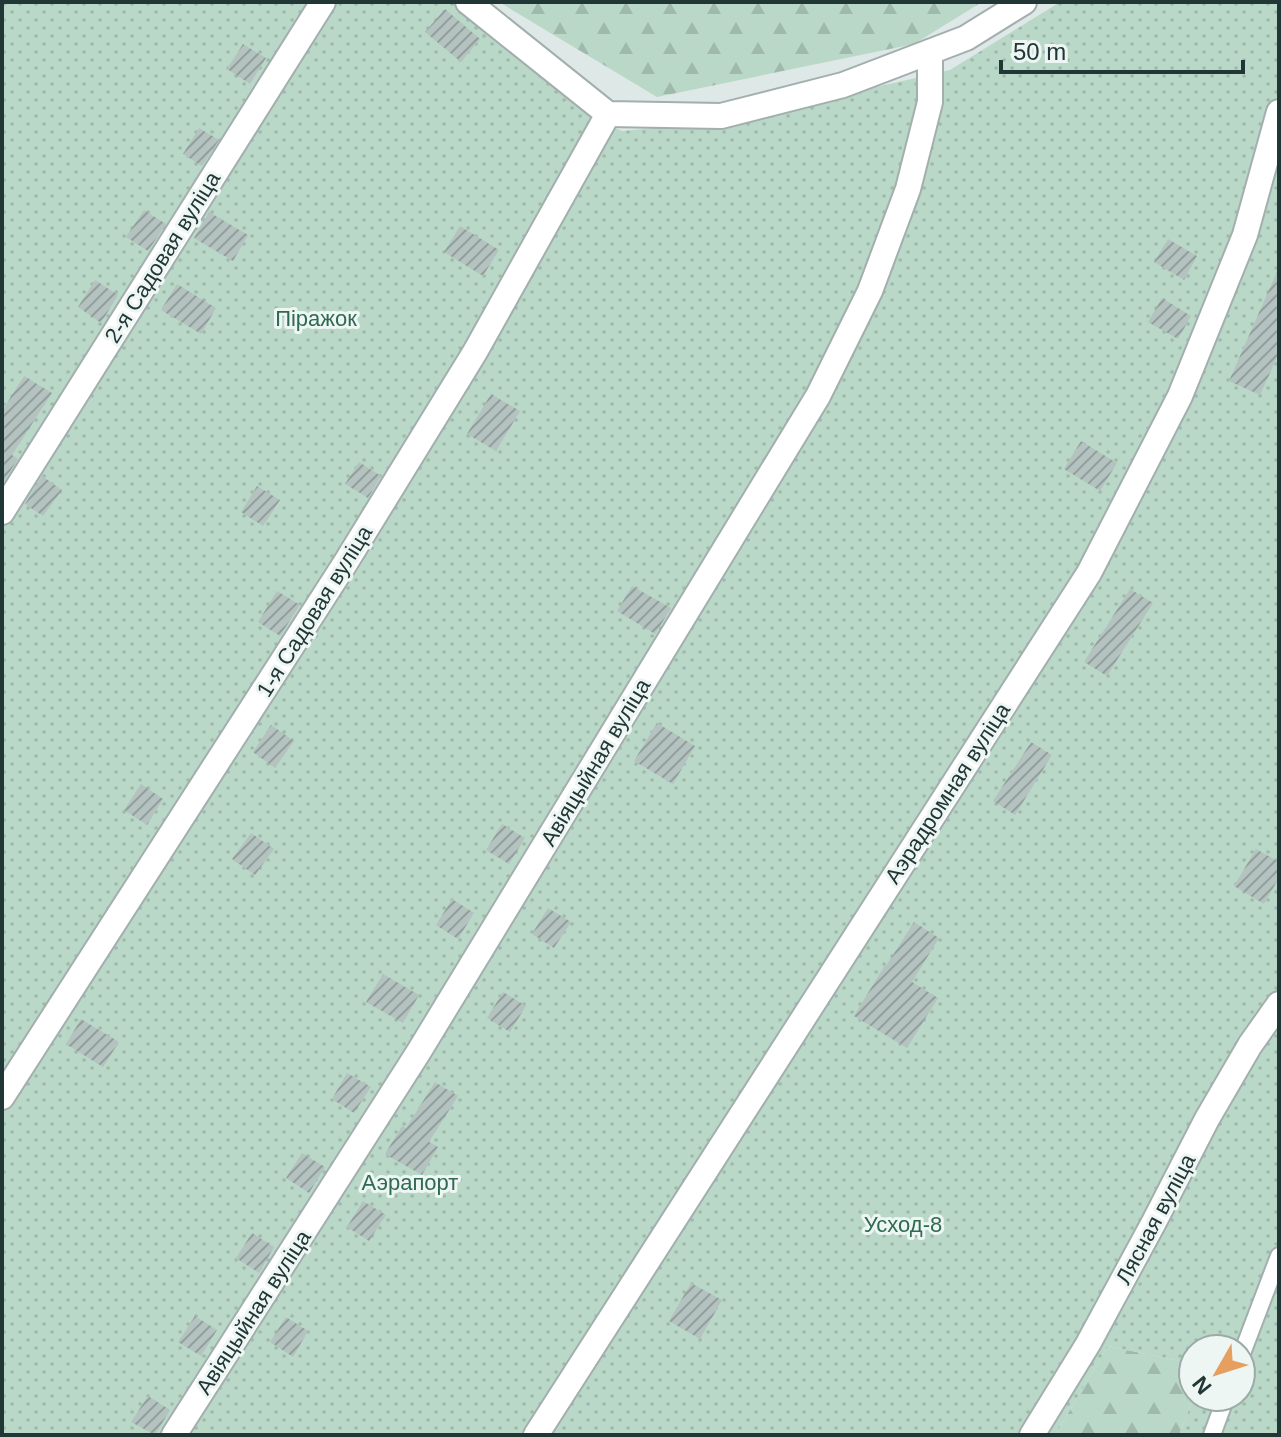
<svg xmlns="http://www.w3.org/2000/svg" width="1281" height="1437" font-family="Arial,sans-serif">
<style>
.forest{fill:url(#forest-firs)}
.park{fill:url(#park-dots)}
.building{fill:url(#building-hatch)}
.lines{fill:none;stroke-linecap:round;stroke-linejoin:round}
.lane-casing{stroke:#a2afae;stroke-width:20}
.street-casing{stroke:#a2afae;stroke-width:28}
.lane{stroke:#fff;stroke-width:16}
.street{stroke:#fff;stroke-width:24}
.labels{text-anchor:middle;stroke-width:6;stroke-linejoin:round;paint-order:stroke}
.street-label{font-size:22px;fill:#213736;stroke:#eef6f4}
.park-label{font-size:22px;fill:#2f6a53;stroke:#eef6f4}
</style>
<defs>
<pattern id="forest-firs" width="22" height="20" patternUnits="userSpaceOnUse" patternTransform="scale(2)"><rect width="22" height="20" fill="#b9d8c8"/><path d="M5 1l3.5 6h-7zM16 11l3.5 6h-7z" fill="#9fbaac"/></pattern>
<pattern id="park-dots" width="8" height="8" patternUnits="userSpaceOnUse" patternTransform="scale(2)"><rect width="8" height="8" fill="#b9d8c8"/><path d="M2 2h.1M6 6h.1" fill="none" stroke="#9fbaac" stroke-width="1.8" stroke-linecap="round"/></pattern>
<pattern id="building-hatch" width="6" height="6" patternUnits="userSpaceOnUse" patternTransform="scale(2)"><rect width="6" height="6" fill="#b4c3c0"/><path d="M-1 1l2-2M0 6l6-6M5 7l2-2" fill="none" stroke="#929f9d"/></pattern>
</defs>
<rect width="100%" height="100%" fill="#dee8e6"/>
<g class="forest">
<polygon points="499,2 982,2 914,44 657,97"/>
<polygon points="1108,1346 1193,1364 1194,1397 1179,1435 1055,1435"/>
</g>
<polygon class="park" points="2,2 454,2 593,118 622,131 730,121 950,70 1060,2 1279,2 1279,1435 1179,1435 1194,1397 1241,1397 1241,1349 1193,1349 1193,1364 1108,1346 1055,1435 2,1435"/>
<g class="building">
<polygon points="445,9 480,39 461,62 425,32"/>
<polygon points="243,44 266,58 250,84 227,69"/>
<polygon points="199,128 219,140 202,166 183,154"/>
<polygon points="144,210 166,224 148,251 126,237"/>
<polygon points="209,212 248,235 233,261 194,238"/>
<polygon points="460,226 499,250 483,276 444,252"/>
<polygon points="1168,239 1197,256 1184,280 1154,262"/>
<polygon points="1279,267 1279,353 1260,395 1229,381"/>
<polygon points="95,280 118,295 101,323 78,307"/>
<polygon points="177,284 216,308 201,334 161,310"/>
<polygon points="1162,298 1191,316 1178,339 1148,322"/>
<polygon points="24,376 52,393 12,455 18,459 2,484 2,411"/>
<polygon points="491,394 520,411 496,451 467,434"/>
<polygon points="1081,441 1117,463 1100,491 1064,469"/>
<polygon points="359,462 381,476 368,498 345,484"/>
<polygon points="42,476 62,490 43,516 25,504"/>
<polygon points="257,486 280,500 263,526 241,512"/>
<polygon points="632,586 671,608 655,634 617,611"/>
<polygon points="1130,589 1153,603 1107,676 1084,662"/>
<polygon points="277,591 300,605 280,636 258,622"/>
<polygon points="657,723 695,746 673,784 634,761"/>
<polygon points="271,725 294,741 275,768 253,752"/>
<polygon points="1031,742 1052,755 1015,815 993,801"/>
<polygon points="141,784 163,799 147,825 124,810"/>
<polygon points="502,824 525,838 509,864 486,850"/>
<polygon points="251,833 274,849 255,875 232,859"/>
<polygon points="1256,849 1279,862 1279,878 1264,904 1234,886"/>
<polygon points="452,899 474,913 458,939 436,925"/>
<polygon points="548,908 571,922 554,948 532,934"/>
<polygon points="914,922 939,938 912,982 938,998 907,1048 854,1016 885,965 886,966"/>
<polygon points="383,974 419,995 403,1023 366,1002"/>
<polygon points="503,992 526,1006 510,1032 487,1018"/>
<polygon points="81,1019 119,1042 103,1067 66,1044"/>
<polygon points="347,1073 371,1087 354,1113 332,1099"/>
<polygon points="435,1082 458,1096 429,1142 438,1147 422,1175 385,1154 402,1126 406,1128"/>
<polygon points="302,1153 325,1167 309,1193 286,1178"/>
<polygon points="363,1201 386,1215 369,1241 347,1227"/>
<polygon points="252,1233 274,1247 259,1273 236,1258"/>
<polygon points="691,1283 722,1300 700,1339 669,1321"/>
<polygon points="195,1316 217,1330 201,1356 178,1342"/>
<polygon points="286,1317 308,1331 293,1357 270,1342"/>
<polygon points="148,1396 170,1410 155,1435 131,1422"/>
</g>
<g class="lines">
<g class="lane-casing">
<g id="lane">
<polyline points="1241,1356 1279,1256"/>
<polyline points="1212,1435 1226,1397"/>
</g>
</g>
<g class="street-casing">
<g id="street">
<polyline points="468,2 608,114 721,116 843,85 966,38 1024,2"/>
<polyline points="2,512 323,2"/>
<polyline points="2,1097 346,562 475,352 608,114"/>
<polyline points="174,1435 418,1053 818,396 870,291 908,189 930,102 930,52"/>
<polyline points="536,1435 1089,573 1180,396 1245,235 1279,112"/>
<polyline points="1032,1435 1088,1344 1154,1222 1207,1119 1250,1045 1279,1004"/>
</g>
</g>
<use href="#lane" class="lane"/>
<use href="#street" class="street"/>
</g>
<g class="labels">
<g class="street-label">
<text transform="translate(162 257) rotate(-58)" y="8">2-я Садовая вуліца</text>
<text transform="translate(314 611) rotate(-58)" y="8">1-я Садовая вуліца</text>
<text transform="translate(595 762) rotate(-59)" y="8">Авіяцыйная вуліца</text>
<text transform="translate(947 793) rotate(-57)" y="8">Аэрадромная вуліца</text>
<text transform="translate(1155 1219) rotate(-62)" y="8">Лясная вуліца</text>
<text transform="translate(253 1312) rotate(-57)" y="8">Авіяцыйная вуліца</text>
</g>
<g class="park-label">
<text x="316" y="326">Піражок</text>
<text x="410" y="1190">Аэрапорт</text>
<text x="903" y="1232">Усход-8</text>
</g>
</g>
<rect width="1281" height="1437" fill="none" stroke="#213736" stroke-width="8"/>
<g transform="translate(1217 1373) rotate(231)"><circle r="38" fill="#eef6f4" stroke="#9caaa8" stroke-width="2"/>
<path d="M0-6L14 30L0 20L-14 30Z" fill="#e69f5f"/>
<text y="-12" font-size="22" font-weight="bold" text-anchor="middle" fill="#213736">N</text>
</g>
<path d="M1001 60v12h242v-12" fill="none" stroke="#213736" stroke-width="4"/>
<text x="1013" y="60" font-size="24" fill="#213736" stroke="#eef6f4" stroke-width="6" paint-order="stroke">50 m</text>
</svg>
